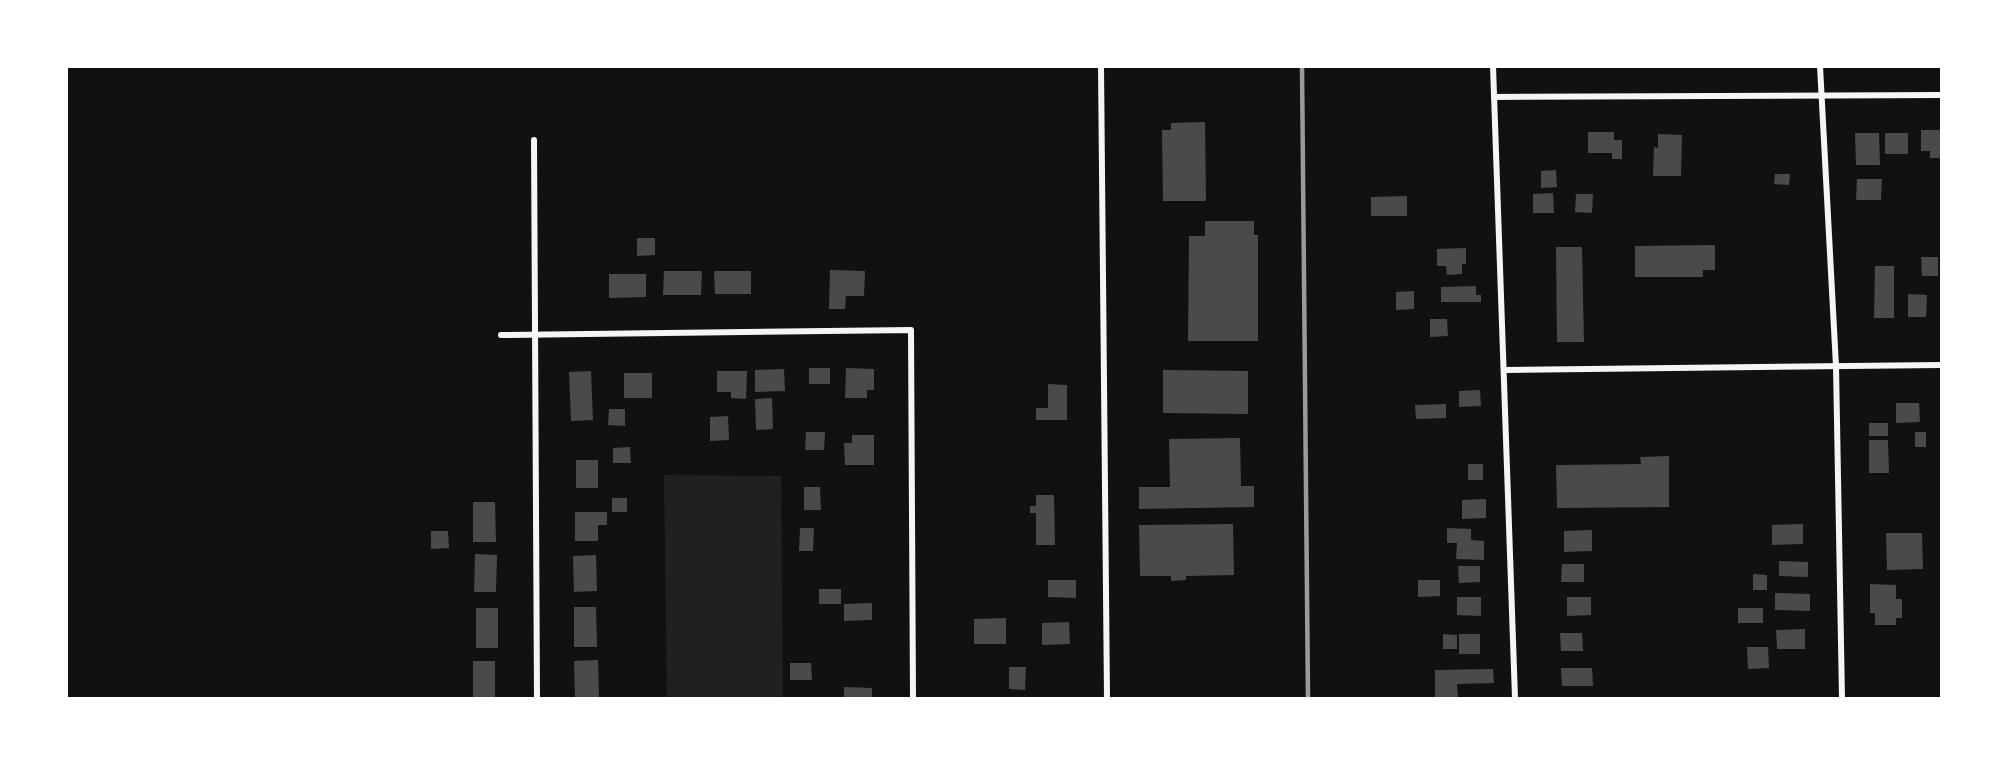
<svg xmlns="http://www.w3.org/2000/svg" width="2008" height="765" font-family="'Fira Sans',sans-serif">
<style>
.green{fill:#202020}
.building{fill:#4a4a4a}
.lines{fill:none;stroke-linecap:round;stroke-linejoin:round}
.minor{stroke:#f5f5f5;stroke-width:6}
.rail{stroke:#9a9a9a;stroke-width:4.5}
</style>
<rect width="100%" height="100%" fill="#111"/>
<polygon class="green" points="664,475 781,476 783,698 667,698"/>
<g class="building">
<polygon points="1205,122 1206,201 1163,201 1162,130 1171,130 1171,123"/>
<polygon points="1921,130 1941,130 1941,158 1930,158 1930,151 1921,151"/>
<polygon points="1588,132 1614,132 1614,140 1622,140 1622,159 1612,159 1612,153 1588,153"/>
<polygon points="1855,133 1879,133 1880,165 1856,165"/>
<rect x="1885" y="133" width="23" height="21"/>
<polygon points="1658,134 1682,135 1681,176 1653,176 1654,147 1658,148"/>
<polygon points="1556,170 1557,187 1541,188 1541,171"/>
<polygon points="1775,174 1790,174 1789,185 1774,184"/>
<polygon points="1857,179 1882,179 1881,200 1856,200"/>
<polygon points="1553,193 1554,213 1533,213 1533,194"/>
<polygon points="1576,194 1593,194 1592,213 1575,212"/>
<polygon points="1407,196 1407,216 1371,216 1371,197"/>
<polygon points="1205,221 1254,221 1254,235 1258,235 1258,341 1188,341 1189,236 1205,236"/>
<polygon points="637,238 655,238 655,255 637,256"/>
<polygon points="1715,245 1715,270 1703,270 1703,277 1635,277 1635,246"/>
<polygon points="1556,247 1582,247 1584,342 1557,342"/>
<polygon points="1466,248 1466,264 1462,264 1462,274 1447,275 1446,266 1437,266 1437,249"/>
<polygon points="1921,257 1938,257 1938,276 1922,276"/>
<polygon points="1875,266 1894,266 1894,318 1874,318"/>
<polygon points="830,270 865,271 864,296 846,296 845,309 829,309"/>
<polygon points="664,271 702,271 701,295 663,295"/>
<polygon points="714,271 751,271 751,294 715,294"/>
<polygon points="609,274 646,274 646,297 609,298"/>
<polygon points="1476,286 1476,295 1481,295 1481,302 1441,302 1441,287"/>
<polygon points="1414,291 1414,309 1396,310 1396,292"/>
<polygon points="1908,294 1927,295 1926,317 1908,317"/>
<polygon points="1430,319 1447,319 1448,336 1430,337"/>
<rect x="809" y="368" width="21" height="16"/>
<polygon points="846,368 874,369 874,390 867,390 867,398 845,398"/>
<polygon points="784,369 785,391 755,392 755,370"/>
<polygon points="1163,370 1248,371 1248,414 1163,413"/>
<polygon points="591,371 593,420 571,421 569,372"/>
<polygon points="717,371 747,371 746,399 731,398 731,392 717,392"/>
<rect x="624" y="373" width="28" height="25"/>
<polygon points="1048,384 1067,385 1067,420 1036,420 1036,408 1048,408"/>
<polygon points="1480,390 1481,406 1459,407 1459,391"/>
<polygon points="772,398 773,429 756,430 755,399"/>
<polygon points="1896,403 1919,403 1920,422 1896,423"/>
<polygon points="1446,404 1446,418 1416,419 1415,405"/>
<polygon points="609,409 625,409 625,426 608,425"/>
<polygon points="728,416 729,440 710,441 710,417"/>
<rect x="1869" y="423" width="19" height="13"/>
<polygon points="806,432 825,432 824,450 805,450"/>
<rect x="1915" y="432" width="11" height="15"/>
<polygon points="852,435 874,435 874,465 845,465 844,443 852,443"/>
<polygon points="1240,438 1241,486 1254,486 1254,507 1139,509 1139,487 1170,487 1169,439"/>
<polygon points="1869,440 1888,440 1889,473 1869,473"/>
<polygon points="630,447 631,463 613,463 613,448"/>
<polygon points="1669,456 1669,507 1557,508 1556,465 1641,464 1640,457"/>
<rect x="576" y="460" width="22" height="28"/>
<rect x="1468" y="464" width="15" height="16"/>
<polygon points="804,487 820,487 821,510 804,510"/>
<polygon points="1036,495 1054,495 1055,545 1036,545 1036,513 1030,513 1030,506 1036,506"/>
<rect x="612" y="498" width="15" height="14"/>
<polygon points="1486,499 1486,518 1462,519 1462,500"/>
<polygon points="473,502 495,502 496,542 473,542"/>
<polygon points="575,512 607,512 607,525 598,525 598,541 575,541"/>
<polygon points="1233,524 1234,575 1186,576 1186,580 1171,581 1171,576 1140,576 1139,525"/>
<polygon points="1803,524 1803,544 1772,545 1772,525"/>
<polygon points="800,528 814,528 813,551 799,551"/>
<polygon points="1447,528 1471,529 1471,540 1484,541 1484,560 1456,559 1457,543 1447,543"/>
<polygon points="1592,530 1592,551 1564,552 1564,531"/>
<polygon points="431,531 448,531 449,548 431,549"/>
<polygon points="1886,533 1922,533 1923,569 1887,570"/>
<polygon points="475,554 497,555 496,592 474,592"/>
<polygon points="596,555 597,591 574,592 573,556"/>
<polygon points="1779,561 1808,562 1808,577 1779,576"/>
<polygon points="1562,564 1584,564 1584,582 1561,582"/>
<polygon points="1458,566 1480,566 1480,582 1459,583"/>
<polygon points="1753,574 1767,575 1767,590 1753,590"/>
<polygon points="1048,580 1076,580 1076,598 1048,597"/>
<polygon points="1418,580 1440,580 1440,596 1418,597"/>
<polygon points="1870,584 1896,585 1896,599 1902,599 1902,618 1896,618 1896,625 1875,625 1875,613 1870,613"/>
<rect x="819" y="589" width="22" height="15"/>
<polygon points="1775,593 1810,594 1810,611 1775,610"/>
<polygon points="1457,597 1481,597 1481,616 1457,615"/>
<polygon points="1567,597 1591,597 1591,615 1567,616"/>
<polygon points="872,603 872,620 844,621 844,604"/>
<polygon points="574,607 596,607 597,647 574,647"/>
<rect x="476" y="608" width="22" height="40"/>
<rect x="1738" y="608" width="25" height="15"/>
<polygon points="1006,618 1006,644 974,644 974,619"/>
<polygon points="1069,622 1070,644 1042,645 1042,623"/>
<polygon points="1805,629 1805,649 1777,649 1776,630"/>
<polygon points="1560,633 1582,633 1583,651 1561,651"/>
<polygon points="1443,634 1457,635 1457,649 1443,649"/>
<rect x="1459" y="634" width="21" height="20"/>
<polygon points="1747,647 1768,647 1769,668 1748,669"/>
<polygon points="598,660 599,697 575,698 574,661"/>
<rect x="473" y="661" width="22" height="37"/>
<polygon points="790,663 811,663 812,680 790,680"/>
<polygon points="1009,667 1026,667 1025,690 1009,689"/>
<polygon points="1561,668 1592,668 1593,686 1562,686"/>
<polygon points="1493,669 1494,683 1457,684 1458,697 1435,697 1435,670"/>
<polygon points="844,687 872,688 872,698 844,698"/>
</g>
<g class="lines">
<g class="minor">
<polyline points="1101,66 1107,698"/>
<polyline points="1493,66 1515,698"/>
<polyline points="1820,66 1836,366 1842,698"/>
<polyline points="1494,97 1941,95"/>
<polyline points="534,140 537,698"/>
<polyline points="501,335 911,330 913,698"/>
<polyline points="1506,370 1941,365"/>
</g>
<polyline class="rail" points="1302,66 1308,698"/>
</g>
<rect width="2008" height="765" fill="none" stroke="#ffffff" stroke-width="136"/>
</svg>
